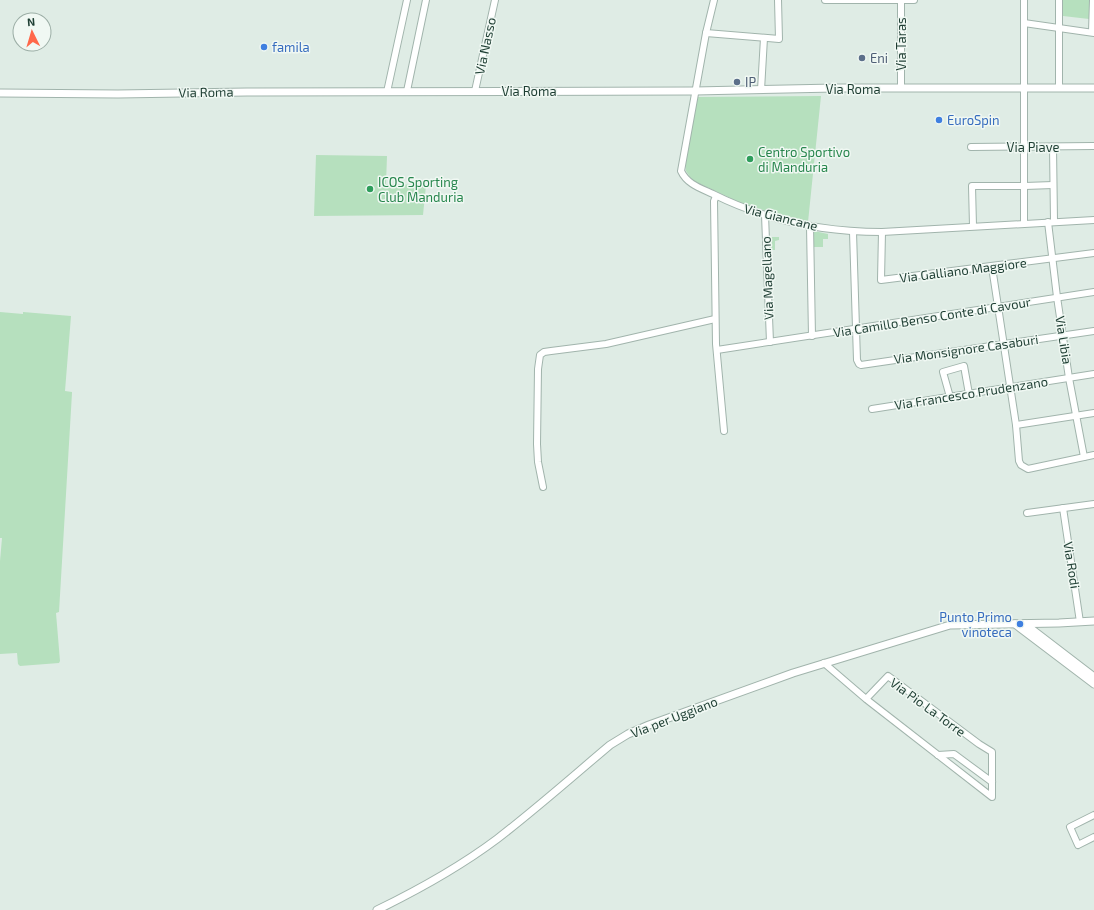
<svg xmlns="http://www.w3.org/2000/svg" width="1094" height="910" font-family="'Exo 2',sans-serif">
<style>
.green{fill:#b6e0be}
.lines{fill:none;stroke-linecap:round;stroke-linejoin:round}
.minor-casing{stroke:#a1b4ac;stroke-width:8}
.tertiary-casing{stroke:#a1b4ac;stroke-width:9}
.minor{stroke:#fff;stroke-width:6}
.tertiary{stroke:#fff;stroke-width:7}
.shop-dot{fill:#3f7fe0;stroke:#f0f8f3;stroke-width:1.5}
.service-dot{fill:#5c6f8a;stroke:#f0f8f3;stroke-width:1.5}
.leisure-dot{fill:#2e9e5b;stroke:#f0f8f3;stroke-width:1.5}
.labels{text-anchor:middle;stroke-width:3;stroke-linejoin:round;paint-order:stroke}
.street-label{font-size:13px;fill:#1e3e33;stroke:#f0f8f3}
.shop-label{font-size:13px;fill:#366cbe;stroke:#f0f8f3;text-anchor:start}
.service-label{font-size:13px;fill:#4e5e75;stroke:#f0f8f3;text-anchor:start}
.leisure-label{font-size:13px;fill:#27864d;stroke:#f0f8f3;text-anchor:start}
</style>
<rect width="100%" height="100%" fill="#dfece5"/>
<g class="green">
<polygon points="1062,0 1090,0 1089,19 1063,16"/>
<polygon points="821,96 808,222 745,205 692,180 686,171 685,162 696,97"/>
<polygon points="316,155 387,156 386,184 426,185 423,215 314,216"/>
<polygon points="814,231 828,234 828,239 823,239 823,247 814,247"/>
<polygon points="770,237 779,237 779,240 775,241 775,250 771,250"/>
<polygon points="0,312 23,314 23,312 71,316 65,391 72,392 72,393 59,612 56,613 60,661 59,663 20,666 18,664 17,653 0,654 0,561 2,538 0,538"/>
</g>
<g class="lines">
<g class="minor-casing">
<g id="minor">
<path d="M714 0 706 33 681 171C687 184 700 188 713 194 765 220 824 232 882 232L1094 220"/>
<polyline points="825,0 914,0"/>
<polyline points="901,0 901,88"/>
<polyline points="1024,0 1024,223"/>
<polyline points="1024,23 1094,33"/>
<polyline points="1092,32 1093,0"/>
<polyline points="706,33 779,39 778,0"/>
<polyline points="1059,88 1059,0"/>
<polyline points="761,90 764,38"/>
<polyline points="407,91 426,0"/>
<polyline points="475,91 495,0"/>
<polyline points="387,92 407,0"/>
<polyline points="971,147 1094,146"/>
<polyline points="1053,147 1054,221"/>
<polyline points="716,196 714,201 716,344 724,431"/>
<polyline points="765,215 770,342"/>
<polyline points="1048,222 1057,297 1069,378 1084,457"/>
<polyline points="810,226 812,336"/>
<polyline points="973,226 972,186 1025,186 1053,185"/>
<polyline points="853,232 857,360 859,364 861,365 1094,331"/>
<polyline points="882,232 881,280 1094,253"/>
<polyline points="992,267 1016,425 1019,461 1021,465 1028,469 1094,455"/>
<polyline points="717,350 1094,292"/>
<polyline points="950,397 943,372 964,366 969,394"/>
<polyline points="872,409 1094,374"/>
<polyline points="1016,425 1094,413"/>
<polyline points="543,487 538,462 537,444 538,369 540,355 544,352 551,351 606,344 715,319"/>
<polyline points="1063,508 1080,622"/>
<polyline points="1027,513 1094,504"/>
<polyline points="824,663 866,699 888,676 979,744 992,752 992,797 866,699"/>
<polyline points="938,755 954,754 992,782"/>
<polyline points="1094,815 1070,827 1078,845 1094,837"/>
</g>
</g>
<g class="tertiary-casing">
<g id="tertiary">
<polyline points="0,93 118,94 247,92 695,91 835,88 1094,88"/>
<polyline points="1015,624 1094,684"/>
<polyline points="1025,624 1094,677"/>
<path d="M377 910C418 890 461 866 497 839 536 809 572 777 610 745L628 734 649 725 793 673 950 625 1059 623 1094 621"/>
</g>
</g>
<use href="#minor" class="minor"/>
<use href="#tertiary" class="tertiary"/>
</g>
<g class="shop-dot">
<circle cx="264" cy="47" r="4"/>
<circle cx="939" cy="120" r="4"/>
<circle cx="1020" cy="624" r="4"/>
</g>
<g class="service-dot">
<circle cx="862" cy="58" r="4"/>
<circle cx="737" cy="82" r="4"/>
</g>
<g class="leisure-dot">
<circle cx="750" cy="159" r="4"/>
<circle cx="370" cy="189" r="4"/>
</g>
<g class="labels">
<g class="street-label">
<text transform="translate(901 44) rotate(-90)" y="5">Via Taras</text>
<text transform="translate(485 46) rotate(-78)" y="5">Via Nasso</text>
<text x="853" y="94">Via Roma</text>
<text x="529" y="96">Via Roma</text>
<text transform="translate(206 92) rotate(-1)" y="5">Via Roma</text>
<text x="1033" y="152">Via Piave</text>
<text transform="translate(781 217) rotate(14)" y="5">Via Giancane</text>
<text transform="translate(963 270) rotate(-7)" y="5">Via Galliano Maggiore</text>
<text transform="translate(767 278) rotate(-92)" y="5">Via Magellano</text>
<text transform="translate(932 317) rotate(-9)" y="5">Via Camillo Benso Conte di Cavour</text>
<text transform="translate(1064 340) rotate(81)" y="5">Via Libia</text>
<text transform="translate(966 349) rotate(-8)" y="5">Via Monsignore Casaburi</text>
<text transform="translate(971 393) rotate(-9)" y="5">Via Francesco Prudenzano</text>
<text transform="translate(1072 565) rotate(81)" y="5">Via Rodi</text>
<text transform="translate(928 707) rotate(36)" y="5">Via Pio La Torre</text>
<text transform="translate(674 717) rotate(-21)" y="5">Via per Uggiano</text>
</g>
<g class="shop-label">
<text x="272" y="52">famila</text>
<text x="947" y="125">EuroSpin</text>
<text x="1012" y="622" text-anchor="end">Punto Primo<tspan x="1012" dy="15">vinoteca</tspan></text>
</g>
<g class="service-label">
<text x="870" y="63">Eni</text>
<text x="745" y="87">IP</text>
</g>
<g class="leisure-label">
<text x="758" y="157">Centro Sportivo<tspan x="758" dy="15">di Manduria</tspan></text>
<text x="378" y="187">ICOS Sporting<tspan x="378" dy="15">Club Manduria</tspan></text>
</g>
</g>
<g transform="translate(32 32) rotate(355)"><circle r="19" fill="#f0f8f3" stroke="#9caea6"/>
<path d="M0-3L7 15L0 10L-7 15Z" fill="#ff684a"/>
<text y="-6" font-size="11" font-weight="bold" text-anchor="middle" fill="#1e3e33">N</text>
</g>
</svg>
